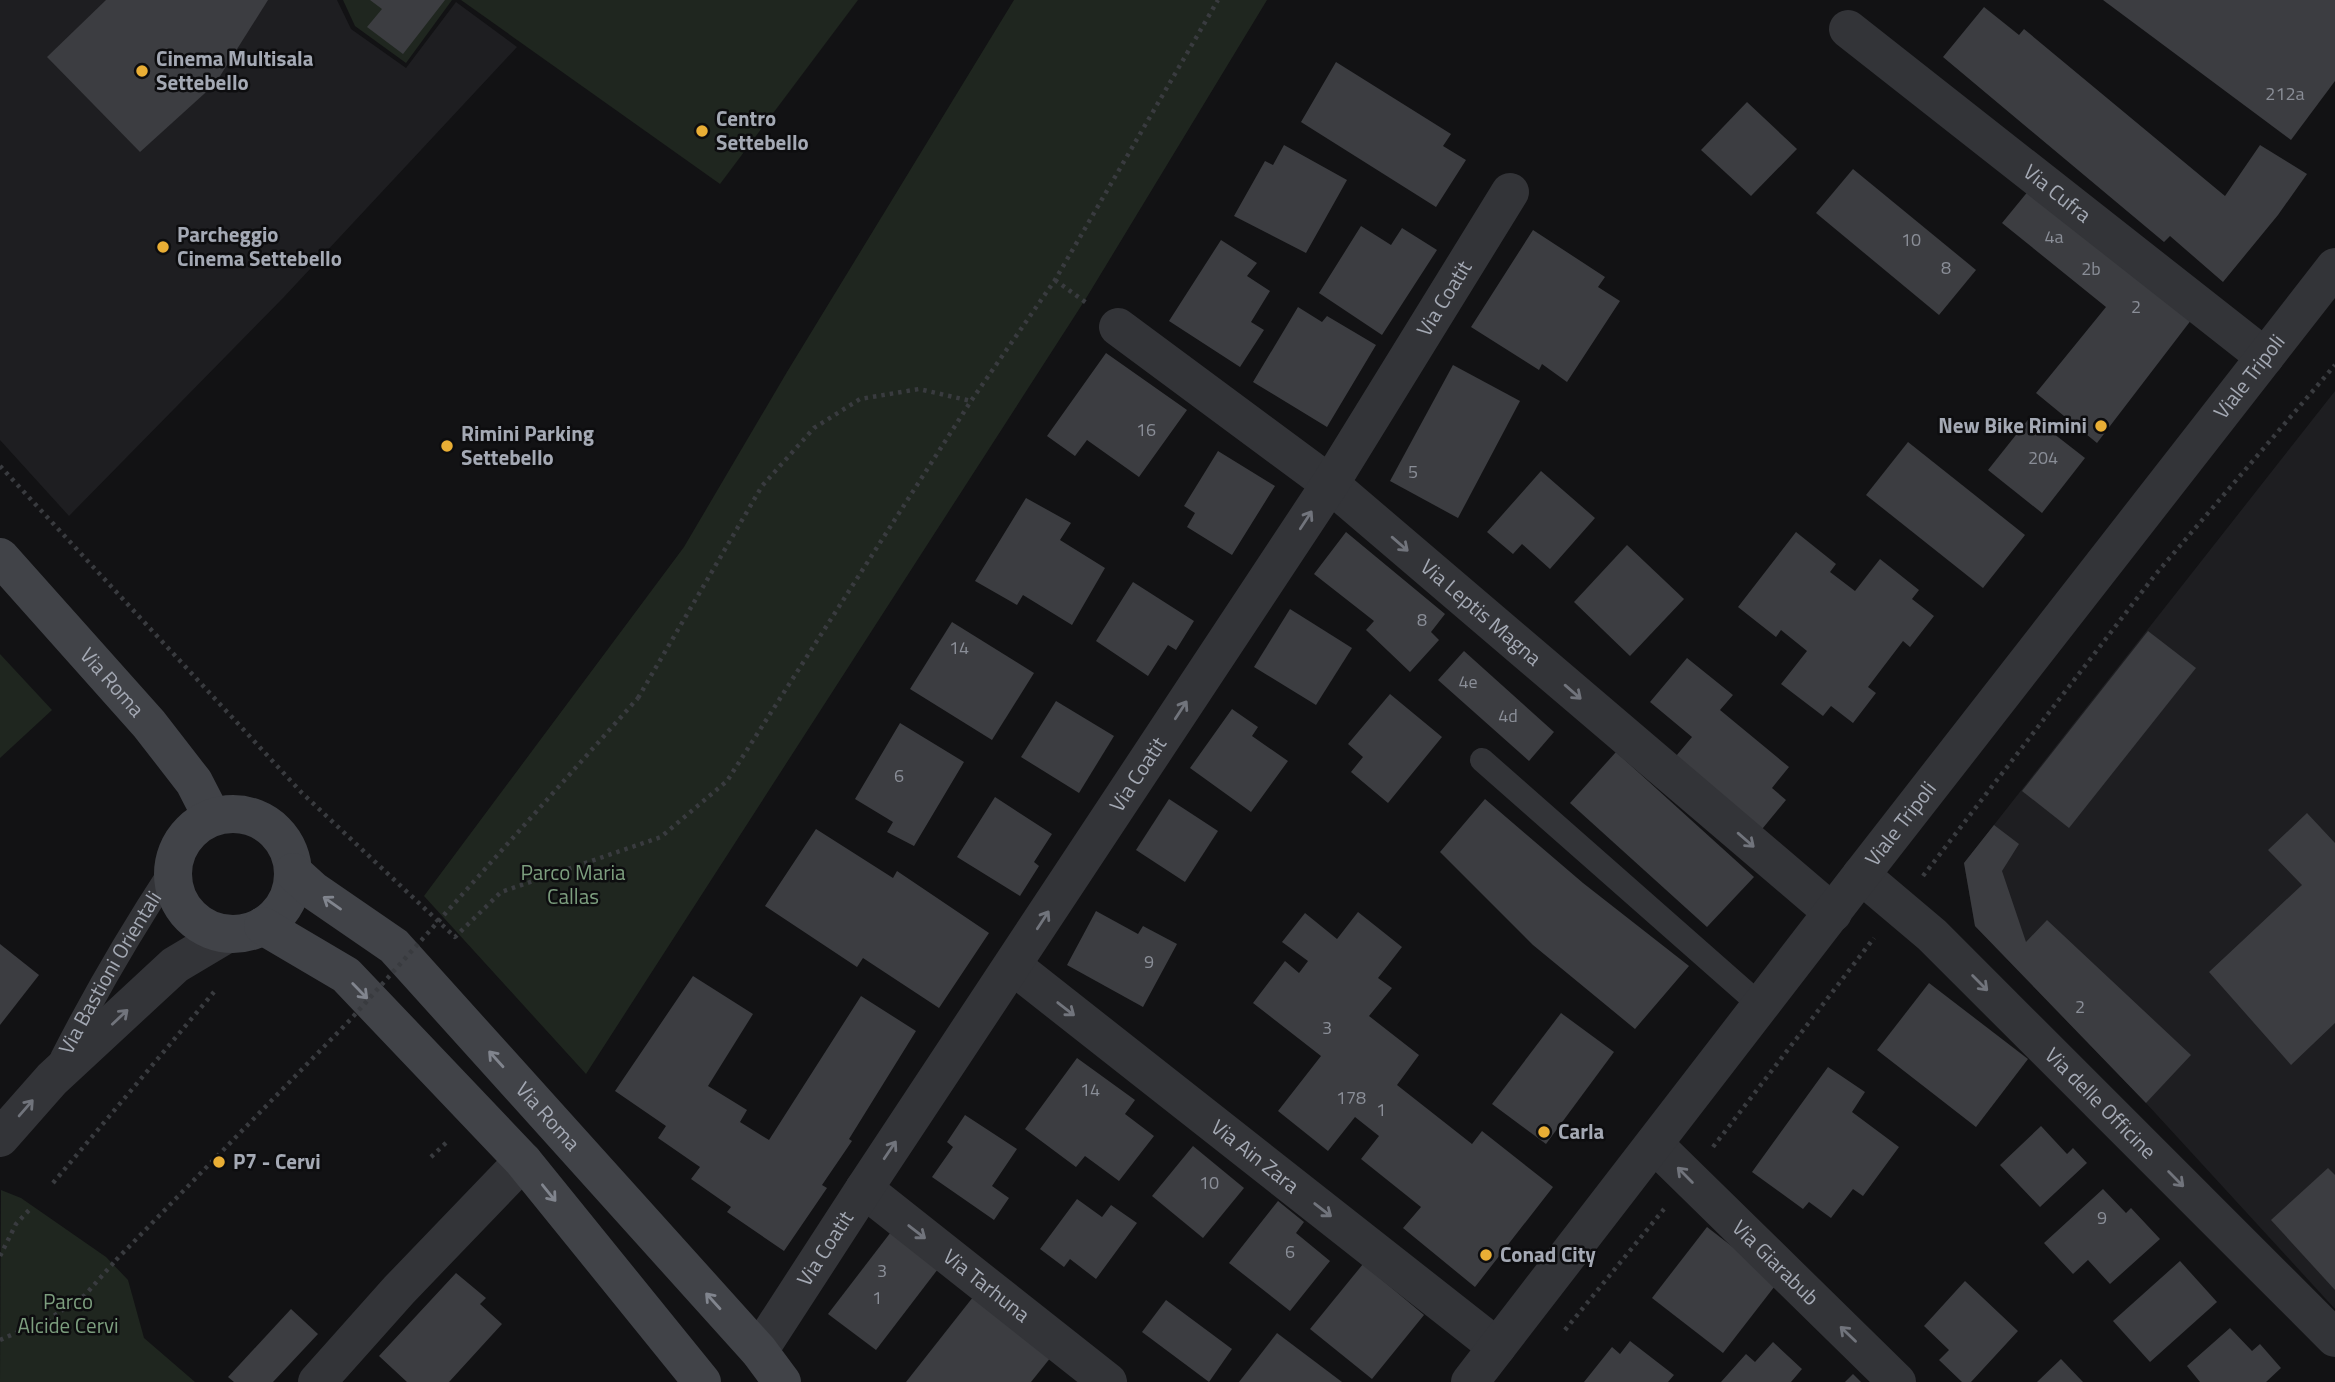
<svg xmlns="http://www.w3.org/2000/svg" width="2335" height="1382" font-family="'Titillium Web',sans-serif">
<style>
.built{fill:#1e1e21}
.green{fill:#1f261f}
.building{fill:#3c3d41}
.lines{fill:none;stroke-linecap:round;stroke-linejoin:round}
.path{stroke:#393b3f;stroke-width:4.5;stroke-dasharray:3.5 5;stroke-linecap:butt}
.service{stroke:#333438;stroke-width:24}
.minor{stroke:#333438;stroke-width:38}
.tertiary{stroke:#333438;stroke-width:38}
.secondary{stroke:#414348;stroke-width:38}
.path-bridge{stroke:#393b3f;stroke-width:4.5;stroke-dasharray:3.5 5;stroke-linecap:butt}
.oneway{stroke:#71747c}
.oneway2{stroke:#81858e}
.poi-dot{fill:#e9ae35;stroke:#0d0d0f;stroke-width:2.5}
.labels{text-anchor:middle;stroke-width:5;stroke-linejoin:round;paint-order:stroke}
.number-label{font-size:18px;fill:#8a8e97}
.poi-label{font-size:21px;font-weight:bold;fill:#a4a9b4;stroke:#0d0d0f;text-anchor:start}
.street-label{font-size:21px;fill:#a4a9b4;stroke:#0d0d0f}
.park-label{font-size:21px;fill:#7c9e7e;stroke:#0d0d0f}
</style>
<rect width="100%" height="100%" fill="#121214"/>
<g class="built">
<polygon points="0,0 337,0 351,29 406,68 456,2 517,47 283,298 69,516 0,440"/>
<polygon points="2335,391 2335,1309 2146,1103 1975,926 1964,863"/>
</g>
<g class="green">
<polygon points="343,0 452,0 406,63 355,26"/>
<polygon points="461,0 858,0 720,184"/>
<polygon points="1014,0 1267,0 1085,300 586,1074 424,896 684,547 787,372"/>
<polygon points="0,654 52,710 0,758"/>
<polygon points="1,1190 21,1198 106,1257 128,1280 144,1338 195,1382 0,1382"/>
</g>
<g class="building">
<polygon points="106,0 268,0 215,84 140,152 47,57"/>
<polygon points="370,0 445,0 403,54 367,27 382,9"/>
<polygon points="2103,0 2335,0 2335,81 2291,140"/>
<polygon points="1984,7 2019,35 2024,29 2225,196 2260,145 2307,174 2278,215 2223,282 2170,236 2164,242 1943,57"/>
<polygon points="1336,62 1451,134 1443,146 1466,160 1436,207 1301,122"/>
<polygon points="1747,102 1797,149 1751,196 1701,150"/>
<polygon points="1284,145 1347,180 1306,253 1234,216 1265,161 1273,165"/>
<polygon points="1853,169 1976,270 1939,315 1816,213"/>
<polygon points="2034,184 2195,315 2097,443 2036,393 2106,307 2002,223"/>
<polygon points="1361,226 1391,245 1402,228 1437,250 1382,335 1319,293"/>
<polygon points="1533,230 1605,277 1598,287 1620,301 1567,382 1542,364 1539,370 1471,327"/>
<polygon points="1221,240 1257,263 1247,276 1270,291 1251,322 1264,330 1240,367 1169,321"/>
<polygon points="1298,307 1322,322 1327,316 1376,345 1327,427 1253,382"/>
<polygon points="1106,353 1187,410 1139,477 1087,440 1075,456 1047,436"/>
<polygon points="1453,365 1520,401 1458,518 1390,481"/>
<polygon points="2031,416 2085,458 2042,513 1988,470"/>
<polygon points="1908,442 2025,535 1983,588 1866,495"/>
<polygon points="1218,451 1275,486 1232,555 1187,527 1195,513 1184,506"/>
<polygon points="1541,471 1595,518 1550,569 1522,544 1513,554 1487,532"/>
<polygon points="1026,498 1071,523 1060,540 1105,568 1072,625 1023,595 1017,605 975,581"/>
<polygon points="1346,532 1445,614 1431,632 1439,640 1410,672 1366,630 1374,621 1314,574"/>
<polygon points="1796,532 1836,564 1830,572 1855,591 1880,559 1919,590 1912,599 1934,616 1910,647 1903,641 1868,687 1876,693 1853,723 1831,706 1823,716 1781,684 1807,651 1781,630 1776,637 1738,607"/>
<polygon points="1627,545 1684,599 1630,656 1574,602"/>
<polygon points="1133,582 1194,621 1176,650 1168,645 1148,676 1096,641"/>
<polygon points="1290,609 1352,648 1316,705 1254,667"/>
<polygon points="952,622 1034,673 992,740 910,689"/>
<polygon points="2148,631 2196,668 2069,828 2022,791"/>
<polygon points="1464,651 1554,732 1529,761 1438,680"/>
<polygon points="1687,658 1733,695 1720,710 1789,767 1772,788 1786,800 1758,834 1671,762 1692,737 1650,702"/>
<polygon points="1390,694 1442,737 1388,803 1351,772 1363,757 1348,744"/>
<polygon points="1056,701 1114,736 1079,793 1021,757"/>
<polygon points="1232,709 1258,727 1252,736 1288,761 1251,812 1190,768"/>
<polygon points="900,723 964,762 914,846 887,832 893,822 855,799"/>
<polygon points="1616,752 1754,877 1707,927 1570,803"/>
<polygon points="995,797 1052,834 1034,862 1039,866 1020,896 957,857"/>
<polygon points="1169,799 1218,831 1185,882 1136,850"/>
<polygon points="1485,799 1583,883 1689,966 1635,1029 1533,945 1440,852"/>
<polygon points="2307,813 2335,843 2335,1023 2291,1065 2209,972 2302,885 2268,850"/>
<polygon points="1994,825 2019,844 2002,871 2026,942 2047,920 2191,1055 2146,1103 1975,926 1964,863"/>
<polygon points="816,829 893,878 897,871 989,933 939,1008 863,958 857,967 765,906"/>
<polygon points="1096,911 1138,934 1143,926 1177,944 1143,1007 1067,965"/>
<polygon points="1358,912 1402,947 1378,978 1392,988 1369,1016 1419,1055 1397,1085 1472,1144 1482,1131 1553,1187 1475,1287 1403,1228 1421,1207 1361,1159 1379,1136 1355,1117 1328,1151 1278,1111 1321,1056 1253,1003 1285,961 1299,973 1308,961 1282,942 1305,913 1337,939"/>
<polygon points="0,944 39,975 0,1025"/>
<polygon points="693,976 753,1014 708,1086 747,1110 740,1122 769,1140 861,996 916,1031 849,1139 852,1141 822,1185 827,1188 784,1251 727,1212 731,1207 691,1179 700,1167 658,1138 666,1126 615,1091"/>
<polygon points="1929,983 2028,1059 1976,1127 1877,1050"/>
<polygon points="1561,1013 1614,1052 1546,1144 1492,1104"/>
<polygon points="1077,1058 1135,1100 1125,1114 1154,1136 1119,1181 1085,1156 1076,1167 1025,1129"/>
<polygon points="1828,1067 1865,1092 1852,1112 1899,1147 1863,1196 1853,1189 1831,1218 1809,1202 1803,1209 1752,1172"/>
<polygon points="965,1115 1017,1149 992,1186 1009,1198 994,1220 932,1177 953,1147 947,1142"/>
<polygon points="2041,1126 2067,1154 2073,1148 2087,1163 2040,1207 2000,1165"/>
<polygon points="1193,1146 1244,1188 1203,1238 1152,1196"/>
<polygon points="2328,1168 2335,1175 2335,1290 2271,1220"/>
<polygon points="2103,1189 2126,1213 2131,1208 2160,1239 2110,1284 2088,1260 2073,1274 2044,1243"/>
<polygon points="1077,1199 1102,1217 1111,1205 1137,1223 1096,1279 1070,1259 1064,1267 1040,1249"/>
<polygon points="1278,1201 1304,1222 1296,1233 1330,1261 1290,1311 1229,1263"/>
<polygon points="1707,1227 1778,1282 1723,1353 1652,1298"/>
<polygon points="894,1228 941,1265 876,1350 828,1314"/>
<polygon points="2180,1261 2217,1302 2150,1362 2113,1321"/>
<polygon points="1363,1264 1424,1315 1372,1379 1310,1329"/>
<polygon points="456,1273 486,1298 480,1304 502,1324 449,1382 407,1382 379,1356"/>
<polygon points="1965,1281 2018,1331 1971,1382 1962,1382 1939,1360 1949,1350 1924,1326"/>
<polygon points="977,1292 1055,1352 1031,1382 906,1382"/>
<polygon points="1166,1300 1232,1349 1209,1382 1142,1332"/>
<polygon points="291,1309 318,1334 273,1382 234,1382 228,1377"/>
<polygon points="2230,1328 2252,1351 2260,1344 2281,1368 2266,1382 2200,1382 2187,1366"/>
<polygon points="1277,1333 1342,1382 1239,1382"/>
<polygon points="1630,1341 1674,1375 1668,1382 1584,1382 1612,1347 1620,1354"/>
<polygon points="1773,1342 1802,1369 1791,1382 1721,1382 1746,1354 1755,1362"/>
<polygon points="2061,1359 2083,1382 2037,1382"/>
<polygon points="1853,1374 1861,1382 1845,1382"/>
</g>
<g class="lines">
<g class="path">
<polyline points="1055,280 1088,304"/>
<polyline points="0,466 302,793 455,937 501,892 661,837 727,781 971,401 1055,280 1218,0"/>
<polyline points="638,698 762,486 814,428 860,399 919,389 971,401"/>
<polyline points="1923,876 2155,575 2335,365"/>
<polyline points="1713,1147 1874,938"/>
<polyline points="431,1157 448,1141"/>
<polyline points="53,1183 214,992"/>
<polyline points="0,1256 16,1224 32,1207"/>
<polyline points="1565,1330 1664,1209"/>
<polyline points="0,1340 52,1317 85,1295 116,1260"/>
</g>
<g class="service">
<polyline points="1482,760 1760,1005"/>
<path id="s1" d="M62 1058C95 993 132 930 172 869"/>
</g>
<g class="minor">
<path id="s2" d="M1848 29 2265 357"/>
<path id="s3" d="M1118 327 1330 484 1833 913"/>
<path id="s4" d="M1861 875 1932 935 2335 1338"/>
<path id="s5" d="M1013 966 1497 1347"/>
<path id="s6" d="M1654 1144 1897 1382"/>
<path id="s7" d="M864 1189 1108 1382"/>
<path id="s8" d="M759 1351 864 1189 1330 484 1510 192"/>
<polyline points="317,1382 399,1290 523,1161"/>
</g>
<g class="tertiary">
<polyline points="0,1138 52,1079 175,965 227,934"/>
<path id="s9" d="M1470 1382 1861 875 2335 267"/>
</g>
<g class="secondary">
<path id="s10" d="M0 557 149 724 194 782 212 817"/>
<circle cx="233" cy="874" r="60"/>
<path id="s11" d="M293 872 314 891 394 946 759 1351 782 1382"/>
<polyline points="263,926 346,975 523,1161 702,1382"/>
</g>
<polyline class="path-bridge" points="116,1260 350,1020 638,698"/>
</g>
<defs><path id="oneway-shaft" d="M-6 0H5M1.5-3L5.5 0L1.5 3" fill="none" stroke-width="1.6" stroke-linecap="round" stroke-linejoin="round" transform="scale(1.75)"/></defs>
<g class="oneway">
<use href="#oneway-shaft" transform="translate(1306 520) rotate(-57)"/>
<use href="#oneway-shaft" transform="translate(1400 544) rotate(41)"/>
<use href="#oneway-shaft" transform="translate(1573 692) rotate(41)"/>
<use href="#oneway-shaft" transform="translate(1181 710) rotate(-57)"/>
<use href="#oneway-shaft" transform="translate(1746 840) rotate(41)"/>
<use href="#oneway-shaft" transform="translate(1043 920) rotate(-57)"/>
<use href="#oneway-shaft" transform="translate(1980 983) rotate(45)"/>
<use href="#oneway-shaft" transform="translate(1066 1009) rotate(38)"/>
<use href="#oneway-shaft" transform="translate(120 1017) rotate(-43)"/>
<use href="#oneway-shaft" transform="translate(26 1108) rotate(-49)"/>
<use href="#oneway-shaft" transform="translate(890 1150) rotate(-56)"/>
<use href="#oneway-shaft" transform="translate(1685 1175) rotate(-135)"/>
<use href="#oneway-shaft" transform="translate(2176 1179) rotate(45)"/>
<use href="#oneway-shaft" transform="translate(1323 1210) rotate(38)"/>
<use href="#oneway-shaft" transform="translate(917 1232) rotate(38)"/>
<use href="#oneway-shaft" transform="translate(1848 1334) rotate(-136)"/>
</g>
<g class="oneway2">
<use href="#oneway-shaft" transform="translate(332 903) rotate(-145)"/>
<use href="#oneway-shaft" transform="translate(360 991) rotate(46)"/>
<use href="#oneway-shaft" transform="translate(496 1059) rotate(-132)"/>
<use href="#oneway-shaft" transform="translate(549 1193) rotate(51)"/>
<use href="#oneway-shaft" transform="translate(713 1301) rotate(-132)"/>
</g>
<g class="poi-dot">
<circle cx="142" cy="71" r="7"/>
<circle cx="702" cy="131" r="7"/>
<circle cx="163" cy="247" r="7"/>
<circle cx="2101" cy="426" r="7"/>
<circle cx="447" cy="446" r="7"/>
<circle cx="1544" cy="1132" r="7"/>
<circle cx="219" cy="1162" r="7"/>
<circle cx="1486" cy="1255" r="7"/>
</g>
<g class="labels">
<g class="number-label">
<text x="2285" y="100">212a</text>
<text x="2054" y="243">4a</text>
<text x="1911" y="246">10</text>
<text x="1946" y="274">8</text>
<text x="2091" y="275">2b</text>
<text x="2136" y="313">2</text>
<text x="1146" y="436">16</text>
<text x="2043" y="464">204</text>
<text x="1413" y="478">5</text>
<text x="1422" y="626">8</text>
<text x="959" y="654">14</text>
<text x="1468" y="688">4e</text>
<text x="1508" y="722">4d</text>
<text x="899" y="782">6</text>
<text x="1149" y="968">9</text>
<text x="2080" y="1013">2</text>
<text x="1327" y="1034">3</text>
<text x="1090" y="1096">14</text>
<text x="1351" y="1104">178</text>
<text x="1381" y="1116">1</text>
<text x="1209" y="1189">10</text>
<text x="2102" y="1224">9</text>
<text x="1290" y="1258">6</text>
<text x="882" y="1277">3</text>
<text x="877" y="1304">1</text>
</g>
<g class="poi-label">
<text x="156" y="66">Cinema Multisala<tspan x="156" dy="24">Settebello</tspan></text>
<text x="716" y="126">Centro<tspan x="716" dy="24">Settebello</tspan></text>
<text x="177" y="242">Parcheggio<tspan x="177" dy="24">Cinema Settebello</tspan></text>
<text x="2087" y="433" text-anchor="end">New Bike Rimini</text>
<text x="461" y="441">Rimini Parking<tspan x="461" dy="24">Settebello</tspan></text>
<text x="1558" y="1139">Carla</text>
<text x="233" y="1169">P7 - Cervi</text>
<text x="1500" y="1262">Conad City</text>
</g>
<g class="street-label">
<text dy="7" stroke="none"><textPath href="#s2" startOffset="266">Via Cufra</textPath></text>
<text dy="7" stroke="none"><textPath href="#s8" startOffset="1256">Via Coatit</textPath></text>
<text dy="7" stroke="none"><textPath href="#s9" startOffset="1272">Viale Tripoli</textPath></text>
<text dy="7" stroke="none"><textPath href="#s3" startOffset="462">Via Leptis Magna</textPath></text>
<text dy="7" stroke="none"><textPath href="#s10" startOffset="168">Via Roma</textPath></text>
<text dy="7" stroke="none"><textPath href="#s8" startOffset="690">Via Coatit</textPath></text>
<text dy="7" stroke="none"><textPath href="#s9" startOffset="705">Viale Tripoli</textPath></text>
<text dy="7" stroke="none"><textPath href="#s1" startOffset="98">Via Bastioni Orientali</textPath></text>
<text dy="7" stroke="none"><textPath href="#s4" startOffset="331">Via delle Officine</textPath></text>
<text dy="7" stroke="none"><textPath href="#s11" startOffset="355">Via Roma</textPath></text>
<text dy="7" stroke="none"><textPath href="#s5" startOffset="308">Via Ain Zara</textPath></text>
<text dy="7" stroke="none"><textPath href="#s8" startOffset="122">Via Coatit</textPath></text>
<text dy="7" stroke="none"><textPath href="#s6" startOffset="170">Via Giarabub</textPath></text>
<text dy="7" stroke="none"><textPath href="#s7" startOffset="156">Via Tarhuna</textPath></text>
</g>
<g class="park-label">
<text x="573" y="880">Parco Maria<tspan x="573" dy="24">Callas</tspan></text>
<text x="68" y="1309">Parco<tspan x="68" dy="24">Alcide Cervi</tspan></text>
</g>
</g>
</svg>
